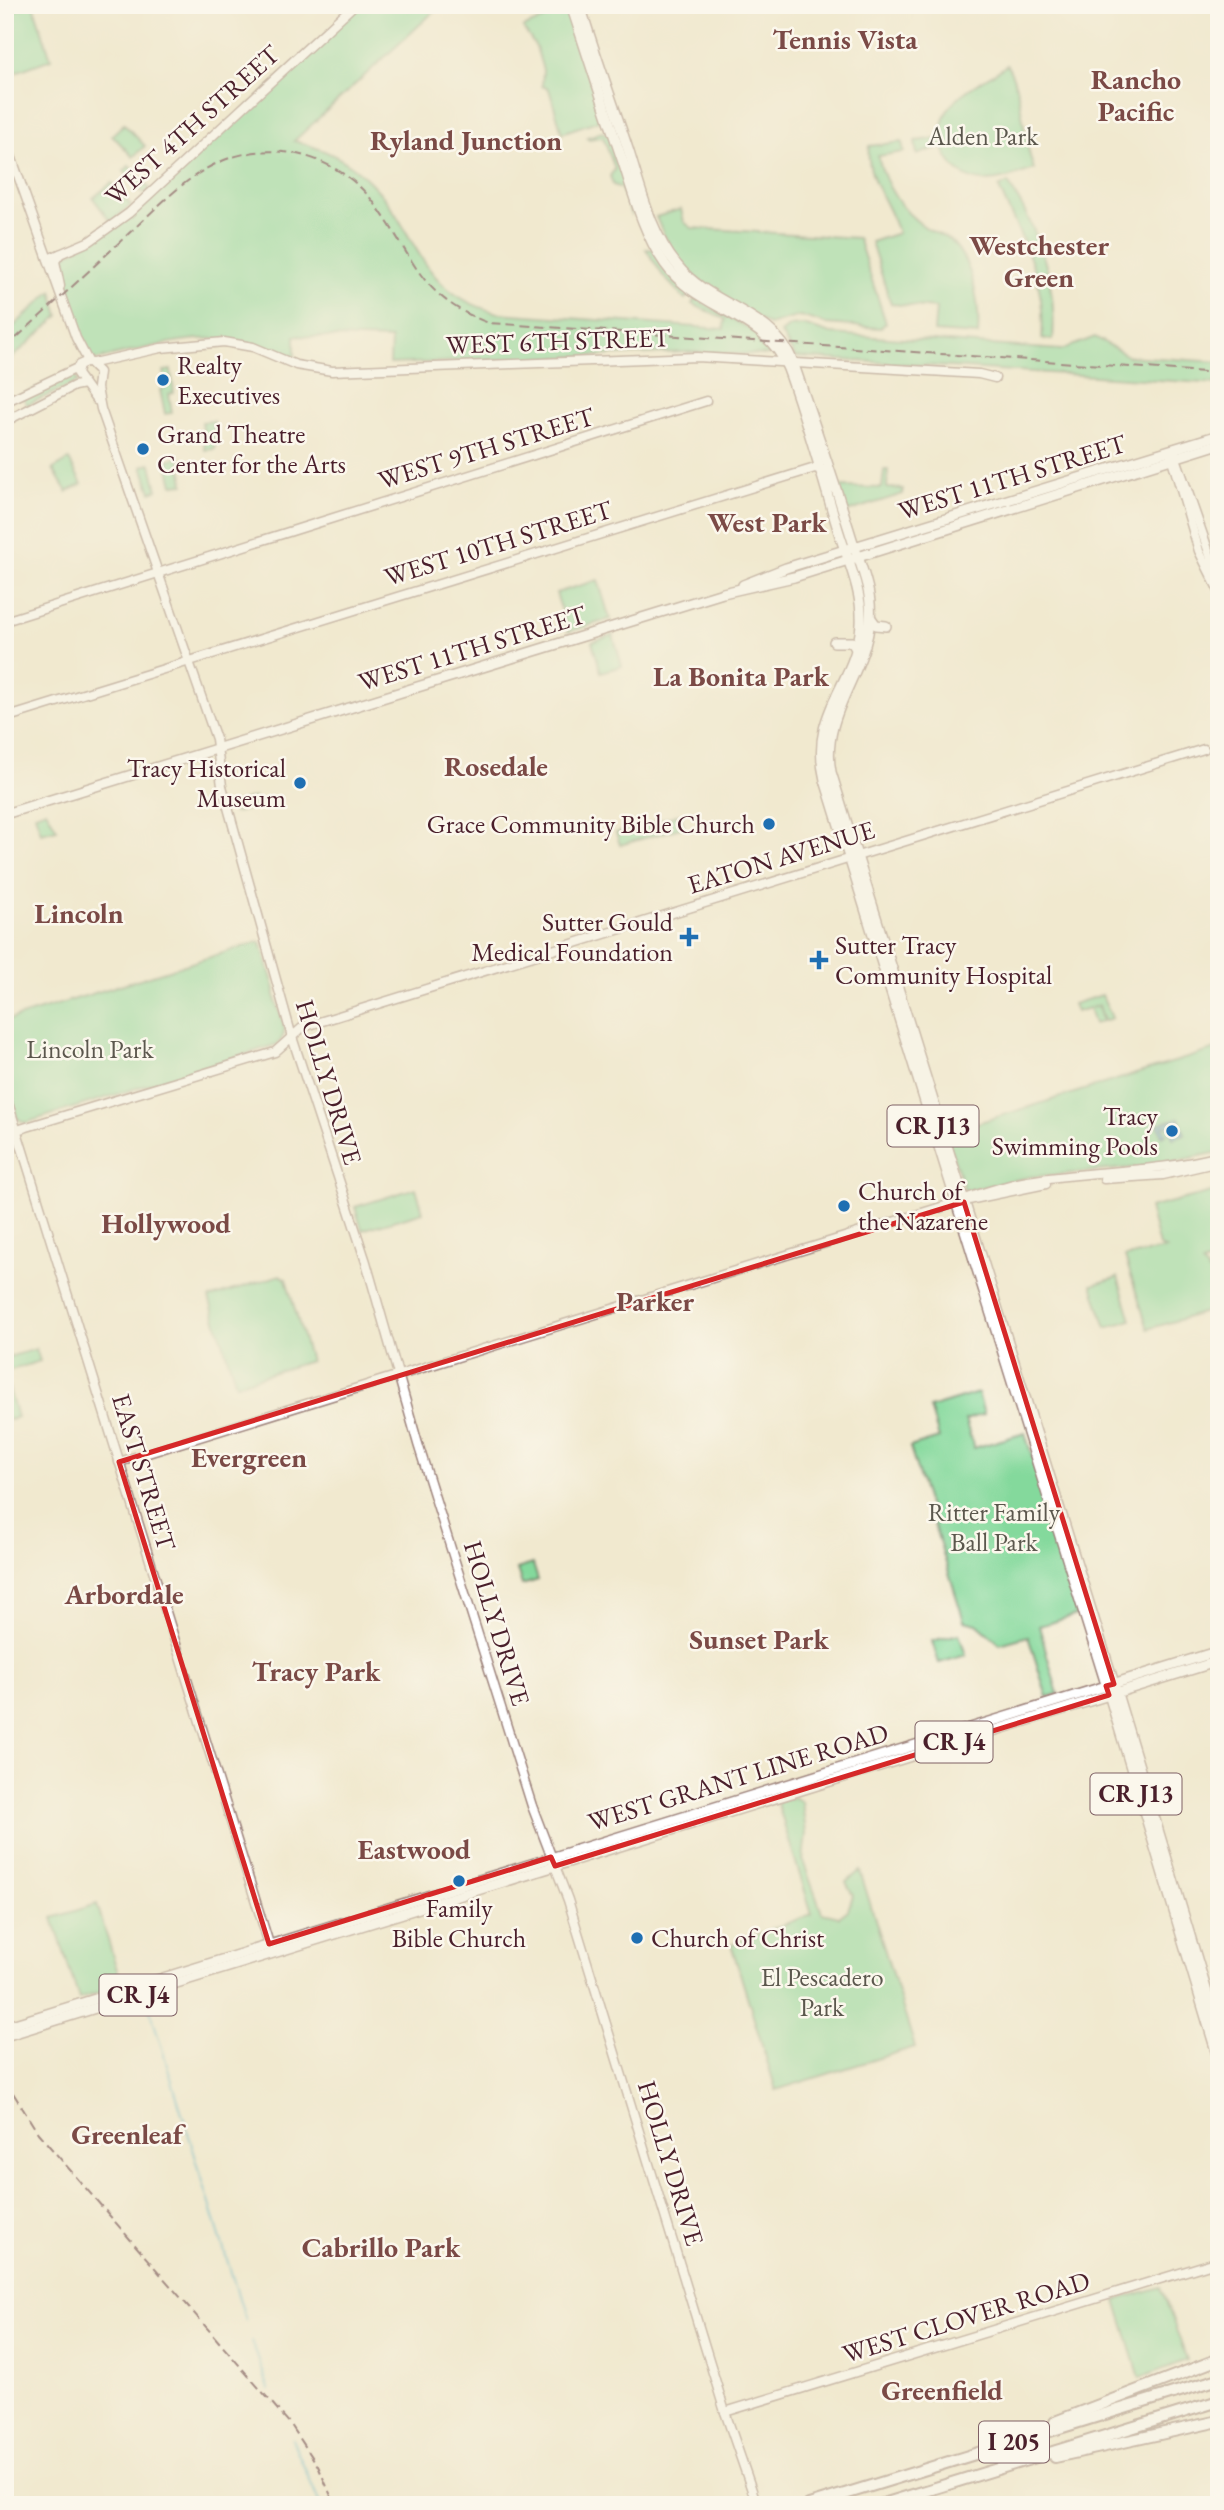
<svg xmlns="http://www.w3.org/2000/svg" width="1224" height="2510" font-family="'EB Garamond',serif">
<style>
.green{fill:#84d99c;stroke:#677c64;stroke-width:2}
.water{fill:#45adc5;stroke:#486678;stroke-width:2}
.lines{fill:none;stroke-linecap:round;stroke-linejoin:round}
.stream{stroke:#45adc5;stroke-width:2}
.secondary-casing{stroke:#9e847d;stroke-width:11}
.primary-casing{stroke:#9e847d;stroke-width:12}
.highway-casing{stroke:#9e847d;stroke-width:14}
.secondary{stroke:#fff;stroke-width:8}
.primary{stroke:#fff;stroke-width:9}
.highway{stroke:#fff;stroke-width:10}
.rail{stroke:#4a1f2b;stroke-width:2;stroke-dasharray:10 5;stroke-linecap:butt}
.marked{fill:none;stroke:#d62828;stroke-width:5;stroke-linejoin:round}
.poi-dot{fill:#1f6fb2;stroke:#fbf7ec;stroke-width:2.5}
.labels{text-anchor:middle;stroke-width:5;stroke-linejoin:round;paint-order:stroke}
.shield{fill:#fbf7ec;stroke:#7f6065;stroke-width:2}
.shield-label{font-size:24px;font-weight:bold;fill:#4a1f2b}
.street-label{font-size:26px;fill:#4a1f2b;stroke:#fbf7ec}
.park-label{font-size:26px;fill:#5b574d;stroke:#fbf7ec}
.poi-label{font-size:26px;fill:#4a1f2b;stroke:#fbf7ec;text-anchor:start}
.neighbourhood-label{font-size:28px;font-weight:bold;fill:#7b4a46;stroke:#fbf7ec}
</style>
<rect width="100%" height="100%" fill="#fbf7ec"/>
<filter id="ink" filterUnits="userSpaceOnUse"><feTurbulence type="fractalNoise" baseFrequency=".0143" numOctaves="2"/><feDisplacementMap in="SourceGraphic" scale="14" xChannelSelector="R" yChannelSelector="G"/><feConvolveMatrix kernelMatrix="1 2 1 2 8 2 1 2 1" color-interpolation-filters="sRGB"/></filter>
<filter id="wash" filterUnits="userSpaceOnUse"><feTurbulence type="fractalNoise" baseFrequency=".00686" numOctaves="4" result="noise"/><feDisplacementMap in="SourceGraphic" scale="28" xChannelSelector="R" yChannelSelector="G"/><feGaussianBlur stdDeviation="1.57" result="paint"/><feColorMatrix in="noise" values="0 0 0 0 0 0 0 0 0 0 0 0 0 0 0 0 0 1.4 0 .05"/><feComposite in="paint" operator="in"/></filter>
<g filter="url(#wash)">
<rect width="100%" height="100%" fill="#f1e9cf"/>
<g class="green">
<polygon points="30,5 34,7 51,59 5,76 5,13"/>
<path d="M358 5H441L294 141C321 148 345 158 366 178 420 228 413 291 498 313L724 329 725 319 692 304 695 298 750 329 772 347 769 355 689 352 390 364 391 339 295 336V360C212 323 177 342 95 360L88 357 58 260 131 215Z"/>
<polygon points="562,11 569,14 602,116 600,120 562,133 549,89 542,86 543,70 536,47 523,28"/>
<path d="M1007 65C1025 97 1021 135 1034 169 996 183 961 194 942 146L917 155 915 141 941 138C940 96 978 86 1007 65Z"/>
<polygon points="124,124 145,146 133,157 112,135"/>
<polygon points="602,132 609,135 635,210 631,215 621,188 613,185 610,176 615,169 603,137 588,139 587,137"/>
<path d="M902 142 904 152 878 156C885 185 900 210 925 227 933 233 945 236 953 243 974 266 980 305 978 335L934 332 936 308 891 304 871 242 898 233C889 203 865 178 869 146Z"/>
<polygon points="129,166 150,189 144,194 124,171"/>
<polygon points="112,183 131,205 111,222 93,198"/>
<path d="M1008 183C1039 230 1057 284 1053 340L1042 339C1047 277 1022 242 999 188Z"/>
<path d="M681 209 684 222 692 228 858 238 886 323 880 328 826 324 800 316 769 325C714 293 680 279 656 217Z"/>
<polygon points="646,249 652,249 678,284 690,294 685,299 663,276"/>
<polygon points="52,291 59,316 5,364 5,334"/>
<polygon points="803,325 831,334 1061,350 1095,337 1128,356 1219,362 1219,384 795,357 781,333 790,326"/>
<polygon points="171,370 174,393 169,394 172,413 165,414 160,390 167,387 164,371"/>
<polygon points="73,373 78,382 27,405 22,395"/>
<polygon points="214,421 215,449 205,450 202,422"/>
<polygon points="180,457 184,484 173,485 167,460"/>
<polygon points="69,460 82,484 67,492 53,469"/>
<polygon points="151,464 157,490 151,492 142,466"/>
<polygon points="884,470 888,470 887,488 903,489 903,494 847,512 839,487 882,488"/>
<polygon points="598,580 610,619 568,632 556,593"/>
<polygon points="613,635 622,666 601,672 592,642"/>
<polygon points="254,797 257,807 234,813 231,804"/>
<polygon points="46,810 57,829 41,833 35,814"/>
<polygon points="680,814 684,827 620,845 616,833"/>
<path d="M258 942 261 943 275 989C272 1010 295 1025 278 1044L25 1123 17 1118 5 1081V1021Z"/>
<polygon points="1102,995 1112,1018 1104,1021 1099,1005 1091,1008 1098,1006 1102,1021 1094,1024 1089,1008 1076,1012 1073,1004"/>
<polygon points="1219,1048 1219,1152 1153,1166 1029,1177 965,1191 945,1133"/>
<polygon points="416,1188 423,1212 362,1230 355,1207"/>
<polygon points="1219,1190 1219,1258 1202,1264 1216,1280 1219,1308 1148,1329 1125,1257 1165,1249 1159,1246 1149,1208"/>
<polygon points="280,1275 286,1279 310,1361 236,1384 209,1298"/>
<polygon points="1118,1277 1131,1320 1106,1328 1092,1285"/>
<polygon points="36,1349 40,1361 5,1372 5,1358"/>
<polygon points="5,1376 17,1417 5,1421"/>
<polygon points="978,1393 984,1414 965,1420 974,1448 1025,1433 1078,1608 1077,1615 1039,1626 1058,1694 1047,1697 1028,1636 1000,1644 977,1624 964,1621 910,1447 939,1438 930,1408"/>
<polygon points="533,1564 538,1580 522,1585 517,1569"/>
<polygon points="959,1634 966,1655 939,1663 932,1641"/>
<polygon points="794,1797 802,1802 806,1833 803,1861 822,1913 839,1917 848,1910 853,1895 846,1882 860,1871 915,2047 776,2090 731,1944 812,1914 777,1802"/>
<polygon points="97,1904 122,1986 79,1999 53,1918"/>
<polygon points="1161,2287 1187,2360 1140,2378 1116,2300"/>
</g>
<polygon class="water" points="1179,1118 1185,1134 1173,1138 1168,1125 1163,1126 1166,1134 1162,1136 1158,1124"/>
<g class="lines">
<g class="stream">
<polyline points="148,2003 246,2321"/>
<polyline points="252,2341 269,2389"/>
<polyline points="292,2439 320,2505"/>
</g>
</g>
</g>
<g filter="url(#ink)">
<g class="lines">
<g class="secondary-casing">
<g id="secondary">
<polyline points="5,139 76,338 88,361 99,372 97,388 101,409 216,739 222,786 292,1037 366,1262 418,1444 532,1806 568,1900 725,2412 757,2505"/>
<polyline points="48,259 90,241 129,213 354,5"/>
<polyline points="60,286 55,261 60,254"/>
<polyline points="88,361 79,365 77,374 96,400"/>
<polyline points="93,363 161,348 224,342 253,347 296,365 332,371 697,357 979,374 995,378"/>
<polyline points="5,402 77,368"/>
<polyline points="6,421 74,386 84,384"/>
<polyline points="1174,452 1219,581"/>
<polyline points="1171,456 1199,551 1219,591"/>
<polyline points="5,621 706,401"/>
<polyline points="5,718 815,468 823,470 834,489"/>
<polyline points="5,1093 269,1944"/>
<polyline points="17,1130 275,1052 303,1027 1204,749"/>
<polyline points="1104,1179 1163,1175 1219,1162"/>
<polyline points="959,1202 1046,1184"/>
<path d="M119 1462 951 1204C977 1195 1000 1186 1028 1181 1092 1170 1155 1173 1219 1156"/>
<polyline points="725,2412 1219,2261"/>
<polyline points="5,2497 8,2505"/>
</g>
</g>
<g class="primary-casing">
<g id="primary">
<path d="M571 5C588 57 605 110 623 162 634 196 644 234 665 264 697 310 768 315 788 369 807 420 821 474 837 526 846 557 863 591 861 624 857 684 808 711 825 780L1105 1681 1219 2061"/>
<path d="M580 5C595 55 613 103 629 152 641 190 651 234 677 265 709 306 773 311 793 362 813 420 833 478 851 536 859 562 873 591 870 619 866 674 820 714 831 772L1112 1677 1219 2032"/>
<polyline points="743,585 786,568 1219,435"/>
<polyline points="871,618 876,625 886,626"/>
<polyline points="834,642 852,642 856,649"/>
<polyline points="5,814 723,593 794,577 1219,444"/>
<polyline points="5,2027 1219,1651"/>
<polyline points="5,2036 1219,1661"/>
</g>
</g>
<g class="highway-casing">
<g id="highway">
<polyline points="1055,2422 1219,2359"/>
<polyline points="1055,2457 1219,2421"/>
<polyline points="809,2505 1219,2379"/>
<polyline points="880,2505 1219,2401"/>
</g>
</g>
<use href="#secondary" class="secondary"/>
<use href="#primary" class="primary"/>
<use href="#highway" class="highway"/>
<g class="rail">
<path d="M5 348C46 311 86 274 126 236 155 210 185 176 222 161 276 138 340 157 375 204 415 258 418 297 489 323L1219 373"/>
<polyline points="5,2080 38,2133 291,2425 318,2466 335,2505"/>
</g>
</g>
</g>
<path d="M0 0H1224V2510H0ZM964 1202 1114 1684 1106 1686 1109 1695 555 1866 551 1857 269 1944 119 1462Z" fill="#f1e9cf" fill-opacity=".55" fill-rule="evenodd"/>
<path class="marked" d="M964 1202 1114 1684 1106 1686 1109 1695 555 1866 551 1857 269 1944 119 1462Z"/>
<g class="poi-dot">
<circle cx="163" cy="380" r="7"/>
<circle cx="143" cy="449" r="7"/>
<circle cx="300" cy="783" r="7"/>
<circle cx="769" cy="824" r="7"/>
<path d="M685.5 926.5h7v7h7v7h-7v7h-7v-7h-7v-7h7z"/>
<path d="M815.5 949.5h7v7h7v7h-7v7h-7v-7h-7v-7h7z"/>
<circle cx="1172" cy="1131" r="7"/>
<circle cx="844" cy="1206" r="7"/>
<circle cx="459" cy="1881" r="7"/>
<circle cx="637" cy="1938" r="7"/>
</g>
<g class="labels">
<g class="shield">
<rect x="887.5" y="1105.5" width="91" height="41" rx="5"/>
<rect x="915.5" y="1721.5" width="77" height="41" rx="5"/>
<rect x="1090.5" y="1773.5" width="91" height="41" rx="5"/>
<rect x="99.5" y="1974.5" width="77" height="41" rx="5"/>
<rect x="979" y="2421.5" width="70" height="41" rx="5"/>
</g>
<g class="shield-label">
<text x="933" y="1134">CR J13</text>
<text x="954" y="1750">CR J4</text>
<text x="1136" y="1802">CR J13</text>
<text x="138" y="2003">CR J4</text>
<text x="1014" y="2450">I 205</text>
</g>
<g class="street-label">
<text transform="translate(192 125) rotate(-42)" y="9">WEST 4TH STREET</text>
<text transform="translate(558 341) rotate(-2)" y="9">WEST 6TH STREET</text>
<text transform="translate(486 448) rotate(-17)" y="9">WEST 9TH STREET</text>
<text transform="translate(1012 477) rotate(-17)" y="9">WEST 11TH STREET</text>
<text transform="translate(498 543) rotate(-17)" y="9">WEST 10TH STREET</text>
<text transform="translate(472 648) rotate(-17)" y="9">WEST 11TH STREET</text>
<text transform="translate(781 857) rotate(-17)" y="9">EATON AVENUE</text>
<text transform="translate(329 1082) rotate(73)" y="9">HOLLY DRIVE</text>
<text transform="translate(144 1472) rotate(73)" y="9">EAST STREET</text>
<text transform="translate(497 1623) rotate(73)" y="9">HOLLY DRIVE</text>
<text transform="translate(738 1777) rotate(-17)" y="9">WEST GRANT LINE ROAD</text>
<text transform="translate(671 2163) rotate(73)" y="9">HOLLY DRIVE</text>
<text transform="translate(966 2317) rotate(-17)" y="9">WEST CLOVER ROAD</text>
</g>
<g class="park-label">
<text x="983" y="145">Alden Park</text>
<text x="90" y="1058">Lincoln Park</text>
<text x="994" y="1521">Ritter Family<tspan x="994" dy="30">Ball Park</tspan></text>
<text x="822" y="1986">El Pescadero<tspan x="822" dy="30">Park</tspan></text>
</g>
<g class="poi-label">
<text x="177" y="374">Realty<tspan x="177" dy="30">Executives</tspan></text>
<text x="157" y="443">Grand Theatre<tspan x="157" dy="30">Center for the Arts</tspan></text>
<text x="286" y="777" text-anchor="end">Tracy Historical<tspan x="286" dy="30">Museum</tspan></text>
<text x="755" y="833" text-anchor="end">Grace Community Bible Church</text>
<text x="673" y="931" text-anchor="end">Sutter Gould<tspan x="673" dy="30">Medical Foundation</tspan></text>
<text x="835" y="954">Sutter Tracy<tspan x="835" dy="30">Community Hospital</tspan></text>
<text x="1158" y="1125" text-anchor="end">Tracy<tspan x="1158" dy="30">Swimming Pools</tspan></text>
<text x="858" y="1200">Church of<tspan x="858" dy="30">the Nazarene</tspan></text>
<text x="459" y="1917" text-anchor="middle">Family<tspan x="459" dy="30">Bible Church</tspan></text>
<text x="651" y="1947">Church of Christ</text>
</g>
<g class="neighbourhood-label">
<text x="845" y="49">Tennis Vista</text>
<text x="1136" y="89">Rancho<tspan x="1136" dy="32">Pacific</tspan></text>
<text x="466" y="150">Ryland Junction</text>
<text x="1039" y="255">Westchester<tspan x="1039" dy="32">Green</tspan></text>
<text x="767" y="532">West Park</text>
<text x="741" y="686">La Bonita Park</text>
<text x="496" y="776">Rosedale</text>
<text x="79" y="923">Lincoln</text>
<text x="166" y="1233">Hollywood</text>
<text x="655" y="1311">Parker</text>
<text x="249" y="1467">Evergreen</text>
<text x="124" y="1604">Arbordale</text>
<text x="759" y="1649">Sunset Park</text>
<text x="316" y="1681">Tracy Park</text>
<text x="414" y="1859">Eastwood</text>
<text x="127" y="2144">Greenleaf</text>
<text x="381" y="2257">Cabrillo Park</text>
<text x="942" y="2400">Greenfield</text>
</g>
</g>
<rect width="1224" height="2510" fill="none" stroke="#fbf7ec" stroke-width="28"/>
</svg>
